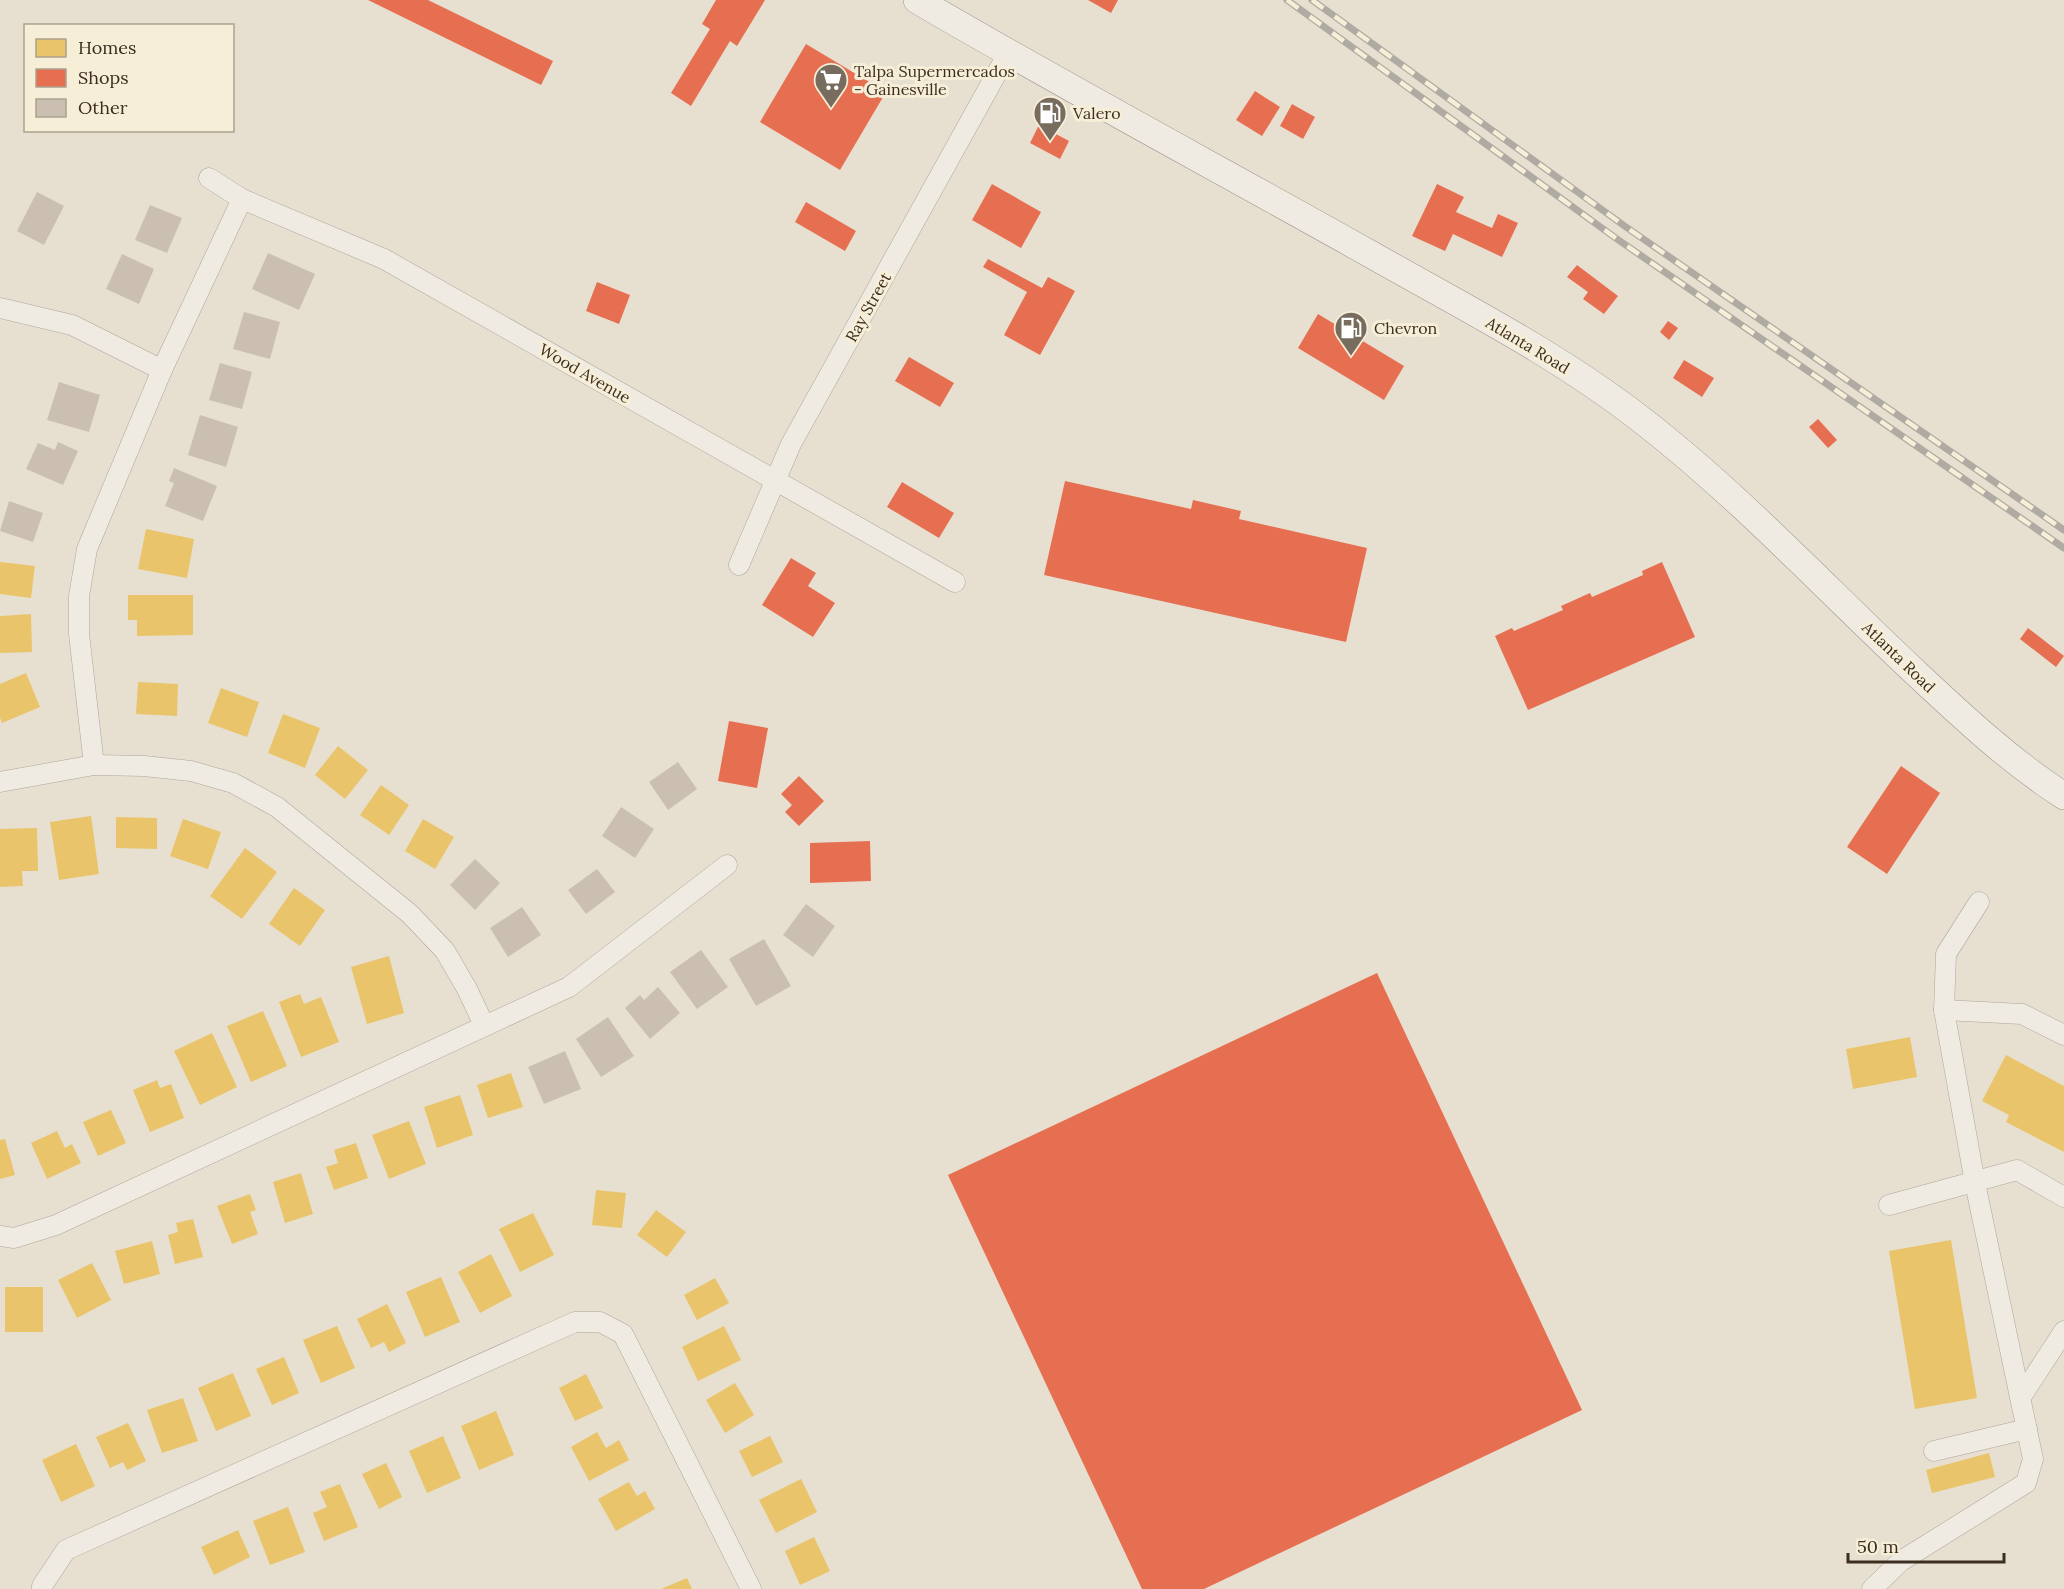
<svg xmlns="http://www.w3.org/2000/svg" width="2064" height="1589" font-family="Lora,serif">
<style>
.homes{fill:#e9c46a}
.shops{fill:#e76f51}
.building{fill:#cbbfb2}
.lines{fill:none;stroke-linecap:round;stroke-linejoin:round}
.minor-casing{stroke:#ada599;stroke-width:21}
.secondary-casing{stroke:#9c958a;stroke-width:28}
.minor{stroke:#efebe3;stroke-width:20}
.secondary{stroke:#efebe3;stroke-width:27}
.rail-casing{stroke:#afaaa2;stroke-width:7}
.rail{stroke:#f7eed8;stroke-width:4.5;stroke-dasharray:14;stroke-linecap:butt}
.labels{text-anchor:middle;stroke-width:6;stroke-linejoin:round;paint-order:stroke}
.poi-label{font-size:16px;fill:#3d2e20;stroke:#f7eed8;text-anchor:start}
.street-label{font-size:16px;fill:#3d2e20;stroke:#f7eed8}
</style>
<rect width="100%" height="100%" fill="#e7e0d1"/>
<g class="homes">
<polygon points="146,529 194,539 187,578 138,569"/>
<polygon points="0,562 35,566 31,598 0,594"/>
<polygon points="128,595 193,595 193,635 137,636 137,620 128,620"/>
<polygon points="31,614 32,652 0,653 0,616"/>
<polygon points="26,673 40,707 2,723 0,718 0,684"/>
<polygon points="138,682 178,684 177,716 136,714"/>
<polygon points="221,688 259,702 247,737 208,723"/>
<polygon points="283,714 320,728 305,768 268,753"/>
<polygon points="338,746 368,770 345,799 315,775"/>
<polygon points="381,785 409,805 389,835 360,815"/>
<polygon points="91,816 99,874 59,880 50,822"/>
<polygon points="116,817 157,818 157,849 116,848"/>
<polygon points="183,819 221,832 208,869 170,856"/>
<polygon points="423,819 454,837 435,869 405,851"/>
<polygon points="37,828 38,871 22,871 23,886 0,887 0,829"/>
<polygon points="245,848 277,872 242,919 210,896"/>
<polygon points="294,888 325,910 300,946 269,924"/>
<polygon points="389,956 404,1013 367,1024 351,967"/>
<polygon points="300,994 304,1004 321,997 339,1042 301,1057 279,1002"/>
<polygon points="263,1011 287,1066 251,1082 227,1026"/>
<polygon points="212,1033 237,1087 200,1105 174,1051"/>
<polygon points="1910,1037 1917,1077 1853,1089 1846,1049"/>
<polygon points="2006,1055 2064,1086 2064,1152 2006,1122 2009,1115 1982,1101"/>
<polygon points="511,1073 523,1107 488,1118 477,1085"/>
<polygon points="157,1080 160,1088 171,1084 184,1118 150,1132 133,1090"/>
<polygon points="460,1095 473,1135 437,1148 424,1107"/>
<polygon points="111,1110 126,1143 98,1156 83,1122"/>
<polygon points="409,1121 426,1164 389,1179 372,1135"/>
<polygon points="57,1131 65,1148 72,1144 81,1163 47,1179 31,1143"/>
<polygon points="5,1139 15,1175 0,1179 0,1140"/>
<polygon points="356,1143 368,1178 334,1190 326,1167 338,1163 334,1150"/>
<polygon points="301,1173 313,1214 285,1223 273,1182"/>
<polygon points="596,1190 626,1193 622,1228 592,1225"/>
<polygon points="250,1194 256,1210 250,1212 258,1234 232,1244 217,1206"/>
<polygon points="656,1210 686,1232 667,1257 637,1235"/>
<polygon points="533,1213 554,1255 520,1272 499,1229"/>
<polygon points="193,1219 203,1257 175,1264 168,1235 178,1232 176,1223"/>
<polygon points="1951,1240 1977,1398 1915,1409 1889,1251"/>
<polygon points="152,1241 160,1274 124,1284 115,1251"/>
<polygon points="491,1254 512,1296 480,1313 458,1272"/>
<polygon points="92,1263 111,1300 77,1318 58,1280"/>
<polygon points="441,1277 460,1322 425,1337 406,1292"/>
<polygon points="715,1278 729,1303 697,1320 684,1295"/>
<rect x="5" y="1287" width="38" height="45"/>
<polygon points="387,1304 406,1343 389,1352 384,1342 371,1348 357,1319"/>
<polygon points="337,1326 355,1368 321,1383 303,1340"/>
<polygon points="724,1326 741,1360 698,1381 682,1347"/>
<polygon points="284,1357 299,1393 272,1405 256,1369"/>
<polygon points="233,1373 251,1416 216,1431 198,1388"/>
<polygon points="586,1374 603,1408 575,1421 559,1388"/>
<polygon points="735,1383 754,1415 725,1433 706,1400"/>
<polygon points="183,1398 198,1441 162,1453 147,1410"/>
<polygon points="496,1411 514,1455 479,1470 461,1426"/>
<polygon points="128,1423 146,1461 127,1470 123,1462 110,1468 96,1437"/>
<polygon points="597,1432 606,1448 619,1440 629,1460 589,1481 571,1447"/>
<polygon points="443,1436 461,1478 427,1493 409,1451"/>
<polygon points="770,1436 783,1462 752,1477 739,1451"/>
<polygon points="76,1444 95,1486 61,1502 42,1460"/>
<polygon points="1989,1453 1995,1477 1932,1493 1926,1470"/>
<polygon points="386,1463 402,1497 379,1509 362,1474"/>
<polygon points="801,1479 817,1512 776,1533 759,1500"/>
<polygon points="629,1482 637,1496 645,1491 655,1509 616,1531 598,1499"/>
<polygon points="340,1484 358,1527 324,1541 313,1513 327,1507 320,1492"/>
<polygon points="288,1507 305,1552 270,1565 253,1521"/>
<polygon points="238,1530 250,1557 214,1575 201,1547"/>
<polygon points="814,1537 830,1571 800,1585 785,1551"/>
<polygon points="687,1578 692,1589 661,1589"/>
</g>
<g class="shops">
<polygon points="368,0 428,0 553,61 541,85"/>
<polygon points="716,0 765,0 737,46 730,41 691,106 671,93 710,29 702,24"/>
<polygon points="1088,0 1118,0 1111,13"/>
<polygon points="806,44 886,92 840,170 760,122"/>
<polygon points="1255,91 1280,107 1262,136 1236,120"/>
<polygon points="1292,104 1315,117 1303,139 1280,126"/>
<polygon points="1039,125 1069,141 1060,159 1030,143"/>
<polygon points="992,184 1041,212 1021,248 972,220"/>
<polygon points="1437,184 1464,197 1456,212 1492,228 1498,214 1518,223 1502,257 1453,234 1445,251 1412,236"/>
<polygon points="806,202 856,231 845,251 795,222"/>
<polygon points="988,259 1042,288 1048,277 1075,291 1040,355 1004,335 1027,292 983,267"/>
<polygon points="1577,265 1618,296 1604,314 1583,299 1588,292 1567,277"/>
<polygon points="597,282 630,295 619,324 586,311"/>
<polygon points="1318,314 1404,366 1384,400 1298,348"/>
<polygon points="1668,321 1678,328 1669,340 1660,332"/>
<polygon points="909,357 954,383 940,407 895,381"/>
<polygon points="1684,360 1714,378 1702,397 1673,378"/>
<polygon points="1818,419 1837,440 1828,448 1809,427"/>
<polygon points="1065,481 1191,509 1193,500 1241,511 1239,519 1367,548 1346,642 1044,575"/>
<polygon points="902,482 954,513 939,538 887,507"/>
<polygon points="791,558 816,573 808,586 835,603 813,637 762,605"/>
<polygon points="1662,562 1695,637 1528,710 1495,636 1512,628 1514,631 1563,610 1561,606 1590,593 1592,597 1643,575 1642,571"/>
<polygon points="2028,628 2064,656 2056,667 2020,639"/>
<polygon points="729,721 768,728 757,788 718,781"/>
<polygon points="1901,766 1940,793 1887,874 1847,847"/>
<polygon points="799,776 824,801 799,826 785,812 792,805 781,794"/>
<polygon points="870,841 871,881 810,883 810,843"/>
<polygon points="1377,973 1582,1410 1204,1589 1142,1589 948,1175"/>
</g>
<g class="building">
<polygon points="37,192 64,206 44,245 17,231"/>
<polygon points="150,205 182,218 167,253 135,240"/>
<polygon points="268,253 315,274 299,310 252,289"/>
<polygon points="122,254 154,269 139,304 106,289"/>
<polygon points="244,312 280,322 270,359 233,349"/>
<polygon points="220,363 252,372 242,409 209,400"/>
<polygon points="59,382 100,395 89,432 47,420"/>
<polygon points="200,415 238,427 226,467 188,455"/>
<polygon points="58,442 78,451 63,485 26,469 38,443 55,450"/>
<polygon points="174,468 217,486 203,521 165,506 174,483 169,481"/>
<polygon points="9,501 43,513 33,542 0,531"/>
<polygon points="678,762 697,789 668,810 649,782"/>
<polygon points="621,807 654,829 635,858 602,836"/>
<polygon points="475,859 500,883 475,910 450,885"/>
<polygon points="597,869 615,892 586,914 568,890"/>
<polygon points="806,904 835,926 813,957 783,935"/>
<polygon points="522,907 541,935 508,957 490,928"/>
<polygon points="764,939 791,986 756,1006 729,959"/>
<polygon points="701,950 728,987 697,1009 670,972"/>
<polygon points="658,987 680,1013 650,1039 625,1008 640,995 644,1000"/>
<polygon points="608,1017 634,1056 601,1077 576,1039"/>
<polygon points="565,1051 581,1089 544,1104 528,1067"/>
</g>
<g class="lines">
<g class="minor-casing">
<g id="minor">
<polyline points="209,178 242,199 384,259 955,582"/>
<polyline points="0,308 72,325 162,370"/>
<polyline points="739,565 791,444 1008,53"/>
<polyline points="94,765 79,634 79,596 87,549 162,370 242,199"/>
<polyline points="0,782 94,765 144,766 191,771 233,783 277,807 410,914 445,951 467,989 484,1025"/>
<polyline points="1944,1010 2022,1014 2064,1035"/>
<polyline points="1889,1205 2017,1170 2064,1197"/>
<polyline points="0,1236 14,1238 56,1225 569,987 727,865"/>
<polyline points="2021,1397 2064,1331"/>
<polyline points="1934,1451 2027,1429"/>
<polyline points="42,1589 42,1586 66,1550 575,1322 600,1322 623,1334 751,1589"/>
<polyline points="1872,1589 1901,1561 2026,1483 2033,1459 1975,1183 1944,1010 1946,954 1979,902"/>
</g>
</g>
<g class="secondary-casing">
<path id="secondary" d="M917 0C1067 88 1221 170 1372 255 1464 307 1560 356 1643 421 1742 498 1827 590 1918 675 1964 718 2010 761 2064 796"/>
</g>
<use href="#minor" class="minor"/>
<use href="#secondary" class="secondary"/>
<g class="rail-casing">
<g id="rail">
<polyline points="1287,0 1617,239 2064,548"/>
<polyline points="1312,0 1626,227 2064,530"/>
</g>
</g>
<use href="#rail" class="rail"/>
</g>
<defs>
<g id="supermarket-pin" transform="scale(1.725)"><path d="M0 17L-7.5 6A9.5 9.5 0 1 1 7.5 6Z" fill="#786c5e" stroke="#f7eed8"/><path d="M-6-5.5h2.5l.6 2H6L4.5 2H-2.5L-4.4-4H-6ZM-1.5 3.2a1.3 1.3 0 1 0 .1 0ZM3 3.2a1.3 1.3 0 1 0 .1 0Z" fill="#fff"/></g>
<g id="fuel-pin" transform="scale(1.725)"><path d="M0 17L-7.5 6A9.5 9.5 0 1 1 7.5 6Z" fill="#786c5e" stroke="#f7eed8"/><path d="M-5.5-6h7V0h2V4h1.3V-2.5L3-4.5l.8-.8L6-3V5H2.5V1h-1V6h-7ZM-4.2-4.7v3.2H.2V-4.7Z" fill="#fff"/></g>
</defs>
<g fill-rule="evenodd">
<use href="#supermarket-pin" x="831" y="80"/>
<use href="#fuel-pin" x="1050" y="113"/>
<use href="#fuel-pin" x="1351" y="328"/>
</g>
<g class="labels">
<g class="poi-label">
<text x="854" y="77">Talpa Supermercados<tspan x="854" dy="18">- Gainesville</tspan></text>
<text x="1073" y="119">Valero</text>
<text x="1374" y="334">Chevron</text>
</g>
<g class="street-label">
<text transform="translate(868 307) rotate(-61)" y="6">Ray Street</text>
<text transform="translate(1528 345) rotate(31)" y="6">Atlanta Road</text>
<text transform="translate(585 373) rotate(30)" y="6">Wood Avenue</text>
<text transform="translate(1899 657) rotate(44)" y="6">Atlanta Road</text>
</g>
</g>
<rect x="24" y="24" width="210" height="108" fill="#f7eed8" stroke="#ada18e" stroke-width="1.5"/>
<rect x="36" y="39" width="30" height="18" fill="#e9c46a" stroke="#ada18e" stroke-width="1.5"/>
<text x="78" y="54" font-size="18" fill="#3d2e20">Homes</text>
<rect x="36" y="69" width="30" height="18" fill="#e76f51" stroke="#ada18e" stroke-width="1.5"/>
<text x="78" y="84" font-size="18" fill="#3d2e20">Shops</text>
<rect x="36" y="99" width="30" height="18" fill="#cbbfb2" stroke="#ada18e" stroke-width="1.5"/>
<text x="78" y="114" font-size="18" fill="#3d2e20">Other</text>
<path d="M1848 1553v9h156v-9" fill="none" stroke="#3d2e20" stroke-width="3"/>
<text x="1857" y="1553" font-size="18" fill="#3d2e20" stroke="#f7eed8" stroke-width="4.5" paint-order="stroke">50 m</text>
</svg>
